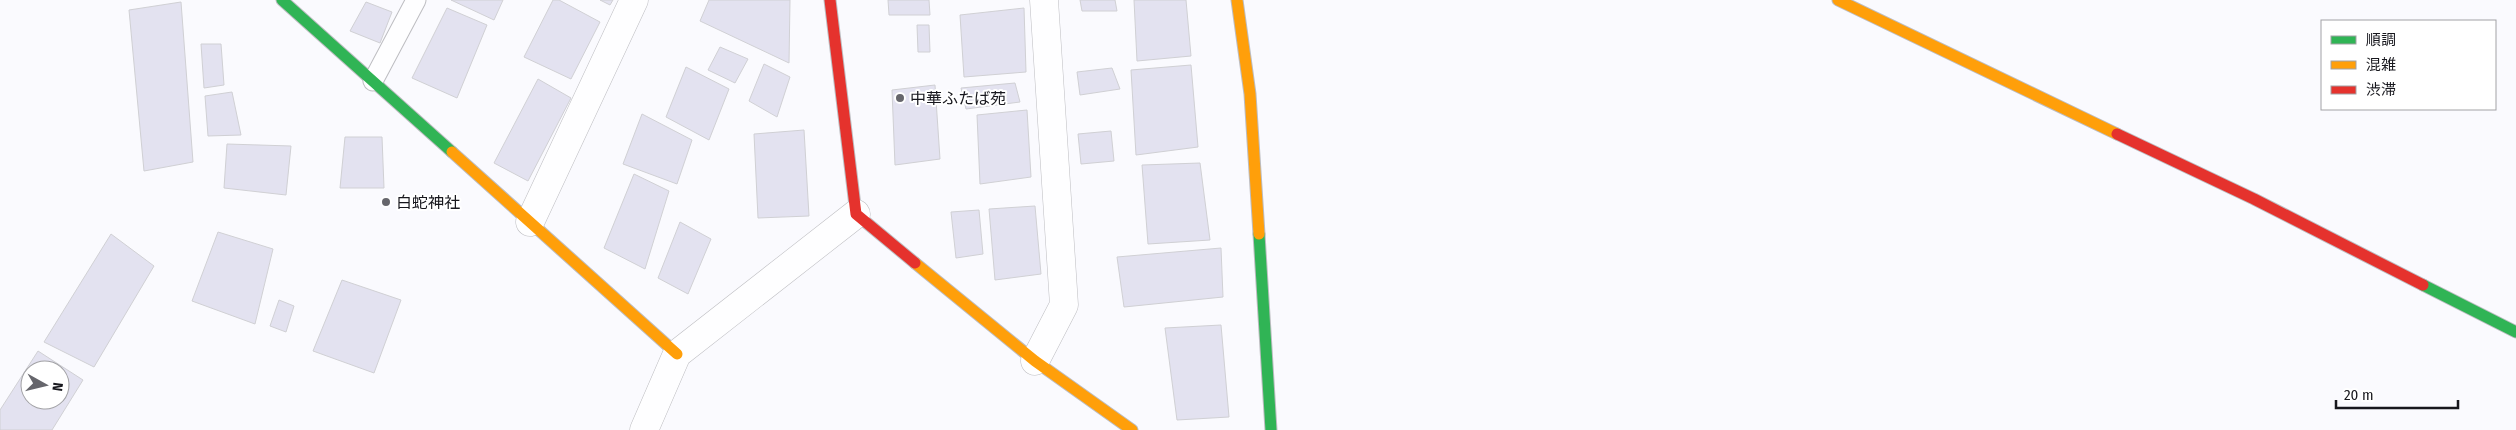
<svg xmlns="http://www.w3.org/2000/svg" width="2516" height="430" font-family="'Fira Sans Condensed','Noto Sans JP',sans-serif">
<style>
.building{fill:#e3e2f0;stroke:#d0d0d4;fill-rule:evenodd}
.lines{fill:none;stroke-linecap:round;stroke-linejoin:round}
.lane-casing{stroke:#bdbdc1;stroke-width:21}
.street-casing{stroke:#bdbdc1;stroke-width:29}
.fast-casing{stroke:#bdbdc1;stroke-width:13}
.slow-casing{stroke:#bdbdc1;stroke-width:13}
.jam-casing{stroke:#bdbdc1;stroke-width:13}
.lane{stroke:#fefeff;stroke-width:19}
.street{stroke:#fefeff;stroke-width:28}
.fast{stroke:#30b455;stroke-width:11}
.slow{stroke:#ff9f0a;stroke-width:11}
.jam{stroke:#e5322d;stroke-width:11}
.poi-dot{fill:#66666c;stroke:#fff;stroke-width:2}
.labels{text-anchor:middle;stroke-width:4;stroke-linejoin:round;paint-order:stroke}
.poi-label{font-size:16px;fill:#17171d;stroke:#fff;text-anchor:start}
</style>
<rect width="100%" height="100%" fill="#fafafe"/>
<g class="building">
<polygon points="451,0 503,0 494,20"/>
<polygon points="553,0 559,0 600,22 571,79 524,57"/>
<polygon points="600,0 613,0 610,5"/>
<polygon points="709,0 790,0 789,63 700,21"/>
<polygon points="888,0 929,0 930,15 889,15"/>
<polygon points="1080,0 1115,0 1117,11 1082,11"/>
<polygon points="1134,0 1186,0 1191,56 1137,61"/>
<polygon points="181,2 193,162 144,171 129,10"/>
<polygon points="366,2 392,12 380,43 350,31"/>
<polygon points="447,8 487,25 457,98 412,78"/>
<polygon points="1024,8 1026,72 964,77 960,15"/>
<polygon points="917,25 929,25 930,52 918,52"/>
<polygon points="201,44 221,44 224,85 204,88"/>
<polygon points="720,47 748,59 735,83 708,70"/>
<polygon points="764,64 790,77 777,117 749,101"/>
<polygon points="1191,65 1198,147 1136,155 1131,70"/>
<polygon points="686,67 729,89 709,140 666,117"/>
<polygon points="1112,68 1120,89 1080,95 1077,72"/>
<polygon points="538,79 571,98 528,181 494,163"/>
<polygon points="1015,83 1020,102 966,109 961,88"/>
<polygon points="935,85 940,159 895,165 892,90"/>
<polygon points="232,92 241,135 208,136 205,96"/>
<polygon points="1027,110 1031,177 980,184 977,115"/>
<polygon points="642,114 692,140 677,184 623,164"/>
<polygon points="804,130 809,216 758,218 754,134"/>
<polygon points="1111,131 1114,161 1081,164 1078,134"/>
<polygon points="345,137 382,137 384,188 340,188"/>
<polygon points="227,144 291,146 286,195 224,188"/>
<polygon points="1200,163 1210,240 1148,244 1142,165"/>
<polygon points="634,174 669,191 645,269 604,248"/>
<polygon points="1035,206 1041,274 995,280 989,209"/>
<polygon points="979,210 983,254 956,258 951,212"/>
<polygon points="680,222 711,239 688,294 658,278"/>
<polygon points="218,232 273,249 255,324 192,301"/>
<polygon points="111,234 154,266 94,367 44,342"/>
<polygon points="1221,248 1223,297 1124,307 1117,257"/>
<polygon points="342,280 401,300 374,373 313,351"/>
<polygon points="279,300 294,306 286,332 270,326"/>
<polygon points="1221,325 1229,417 1177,420 1165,328"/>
<path d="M38 351 83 380 52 430H0V410ZM30 370H60V400H30Z"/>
</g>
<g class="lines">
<g class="lane-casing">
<polyline id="lane" points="373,81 416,0"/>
</g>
<g class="street-casing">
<g id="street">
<polyline points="530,222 634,0"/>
<polyline points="1035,361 1064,305 1044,0"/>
<polyline points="644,430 677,354 856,214"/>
</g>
</g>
<g class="fast-casing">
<g id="fast">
<polyline points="282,0 452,152"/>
<polyline points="1259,234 1271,430"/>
<polyline points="2423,285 2516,332"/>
</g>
</g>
<g class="slow-casing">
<g id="slow">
<polyline points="1237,0 1250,94 1259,234"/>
<polyline points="1838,0 2117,134"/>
<polyline points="452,152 677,354"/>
<polyline points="915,263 1035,361 1132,430"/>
</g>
</g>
<g class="jam-casing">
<g id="jam">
<polyline points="830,0 856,214 915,263"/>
<polyline points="2117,134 2254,199 2423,285"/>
</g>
</g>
<use href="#lane" class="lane"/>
<use href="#street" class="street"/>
<use href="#fast" class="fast"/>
<use href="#slow" class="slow"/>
<use href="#jam" class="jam"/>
</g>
<g class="poi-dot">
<circle cx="900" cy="98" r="5"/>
<circle cx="386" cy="202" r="5"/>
</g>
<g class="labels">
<g class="poi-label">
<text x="910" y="104">中華ふたば苑</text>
<text x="396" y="208">白蛇神社</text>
</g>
</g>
<rect x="2321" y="20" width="175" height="90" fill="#ffffff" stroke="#a2a2a5"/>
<rect x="2331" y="36" width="25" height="8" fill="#30b455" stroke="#a2a2a5"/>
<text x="2366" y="45" font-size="15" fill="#17171d">順調</text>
<rect x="2331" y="61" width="25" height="8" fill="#ff9f0a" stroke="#a2a2a5"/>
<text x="2366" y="70" font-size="15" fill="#17171d">混雑</text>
<rect x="2331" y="86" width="25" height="8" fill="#e5322d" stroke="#a2a2a5"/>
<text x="2366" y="95" font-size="15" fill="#17171d">渋滞</text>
<g transform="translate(45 385) rotate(98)"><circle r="24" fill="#ffffff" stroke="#a2a2a5"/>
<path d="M0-4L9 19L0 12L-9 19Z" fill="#66666c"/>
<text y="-8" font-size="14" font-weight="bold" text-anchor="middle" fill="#17171d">N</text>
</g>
<path d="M2336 400v8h122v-8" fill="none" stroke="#17171d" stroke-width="2.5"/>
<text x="2344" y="400" font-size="15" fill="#17171d" stroke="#ffffff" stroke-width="4" paint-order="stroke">20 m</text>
</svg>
